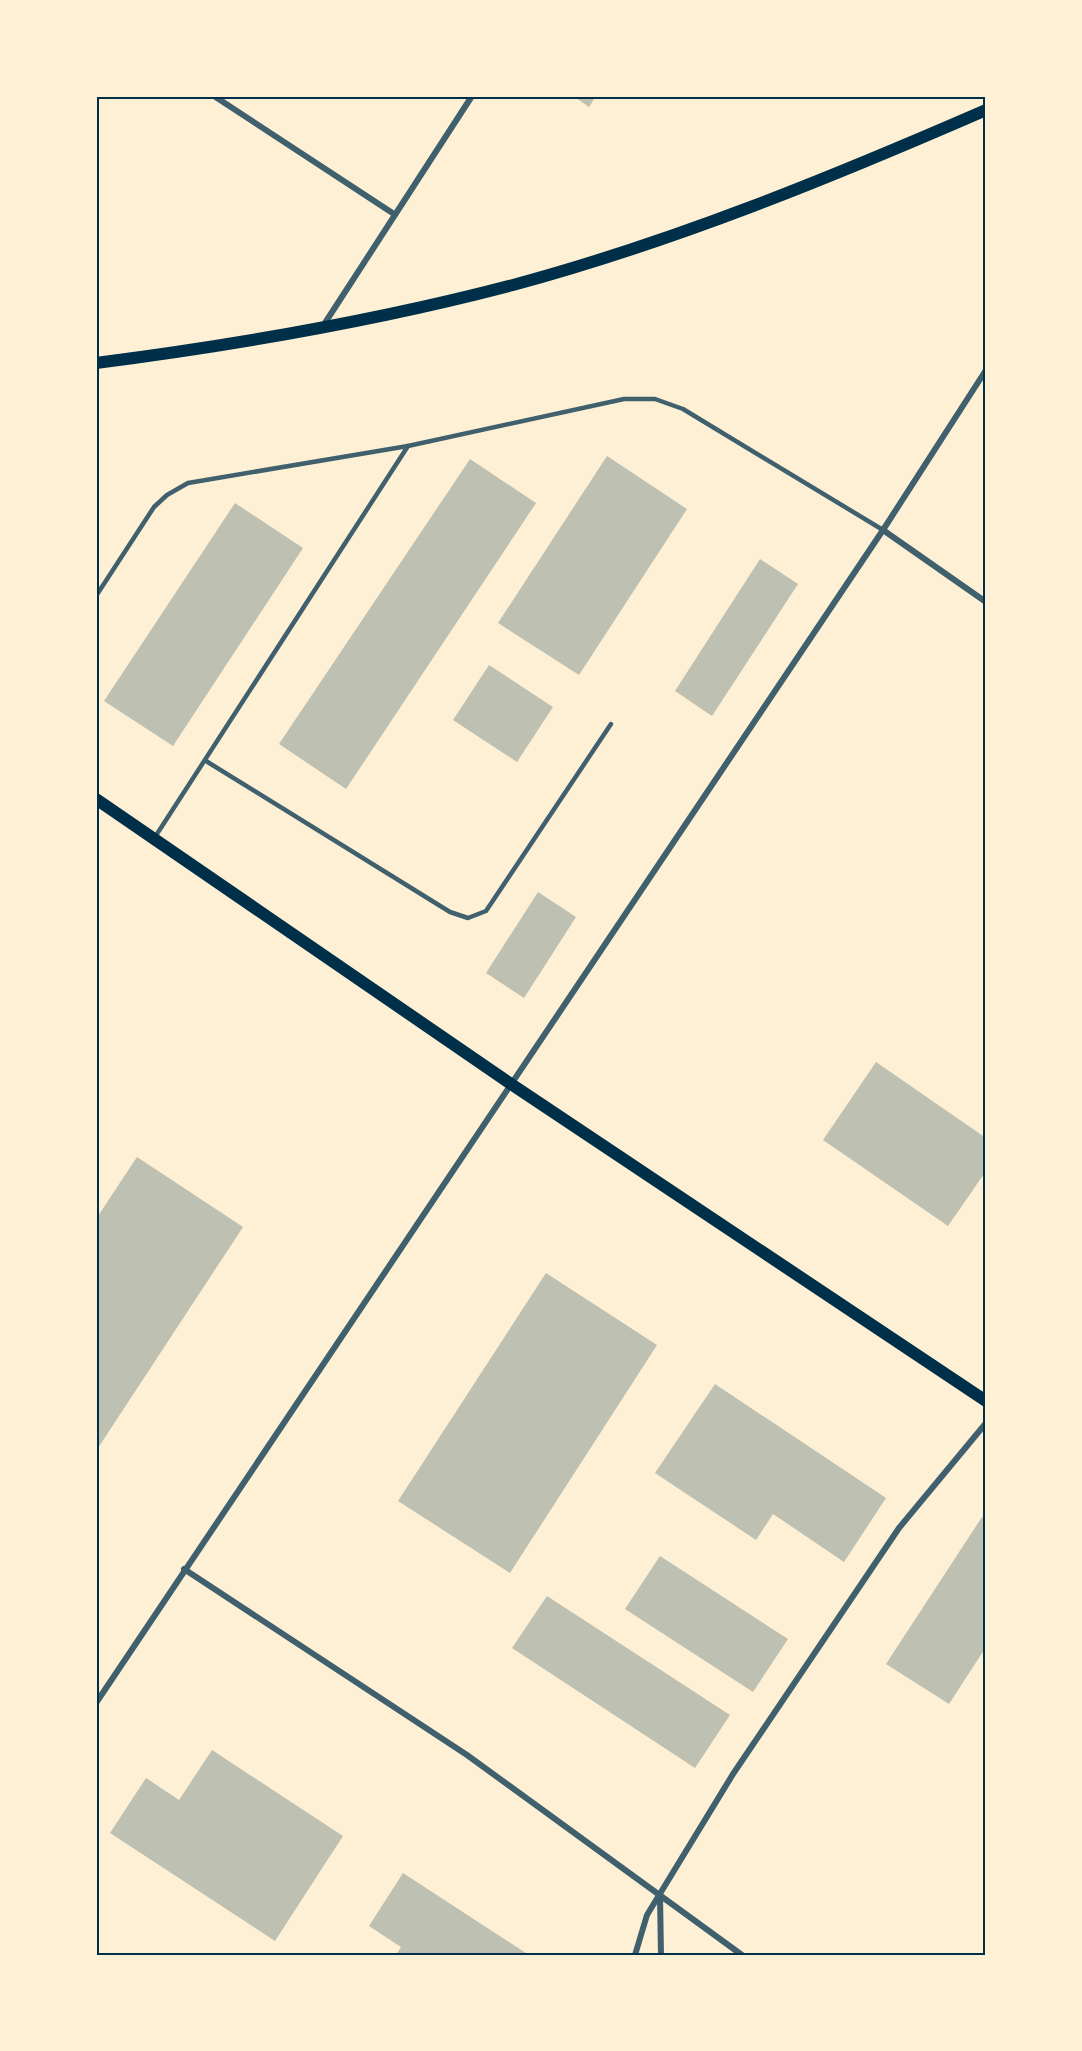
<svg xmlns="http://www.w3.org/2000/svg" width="1082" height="2051" font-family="'Exo 2',sans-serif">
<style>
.building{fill:#bec0b2}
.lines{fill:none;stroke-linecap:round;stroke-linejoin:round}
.service{stroke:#3f606c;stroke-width:4.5}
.minor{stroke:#3f606c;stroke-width:6}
.secondary{stroke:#003049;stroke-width:12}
.neatline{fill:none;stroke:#003049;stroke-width:2}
</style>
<rect width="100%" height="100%" fill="#fdf0d5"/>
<g class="building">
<polygon points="573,96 596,96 589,107"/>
<polygon points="607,456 687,509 579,675 498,623"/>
<polygon points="470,459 536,503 346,789 279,744"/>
<polygon points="235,503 303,548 173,746 104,701"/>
<polygon points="760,559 798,584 712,716 675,691"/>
<polygon points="489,665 553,707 517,762 453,720"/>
<polygon points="538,892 576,917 524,998 486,973"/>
<polygon points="876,1062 986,1138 986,1171 948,1226 823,1140"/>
<polygon points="137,1157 243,1227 96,1451 96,1219"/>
<polygon points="546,1273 657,1345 510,1573 398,1501"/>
<polygon points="715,1384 886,1498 844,1562 773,1514 756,1540 655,1473"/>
<polygon points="982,1517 986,1520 986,1647 949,1704 886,1664"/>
<polygon points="660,1556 788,1639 753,1692 625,1609"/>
<polygon points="547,1596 730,1715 695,1768 512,1648"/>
<polygon points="212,1750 343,1836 275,1941 110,1833 146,1778 179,1800"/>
<polygon points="403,1873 529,1955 396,1955 401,1947 369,1926"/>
</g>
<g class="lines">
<g class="service">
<polyline points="96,596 154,507 167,495 188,483 408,446"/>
<polyline points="206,761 450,912 468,918 486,911 611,724"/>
<polyline points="155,837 408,446 624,399 655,399 683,409 883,530"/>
</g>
<g class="minor">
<polyline points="214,96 394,214"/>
<polyline points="323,326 472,96"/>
<polyline points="883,530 986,602"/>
<polyline points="184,1569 467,1755 742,1955"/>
<polyline points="96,1703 883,530 986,370"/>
<polyline points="660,1896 661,1955"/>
<polyline points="635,1955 647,1915 733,1774 899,1528 986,1423"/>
</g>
<g class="secondary">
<path d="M96 363C236 345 376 321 513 285 676 241 832 177 986 110"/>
<polyline points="96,799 511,1084 986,1401"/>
</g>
</g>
<rect width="1082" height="2051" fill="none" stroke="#fdf0d5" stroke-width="195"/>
<rect x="98" y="98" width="886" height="1856" class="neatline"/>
</svg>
